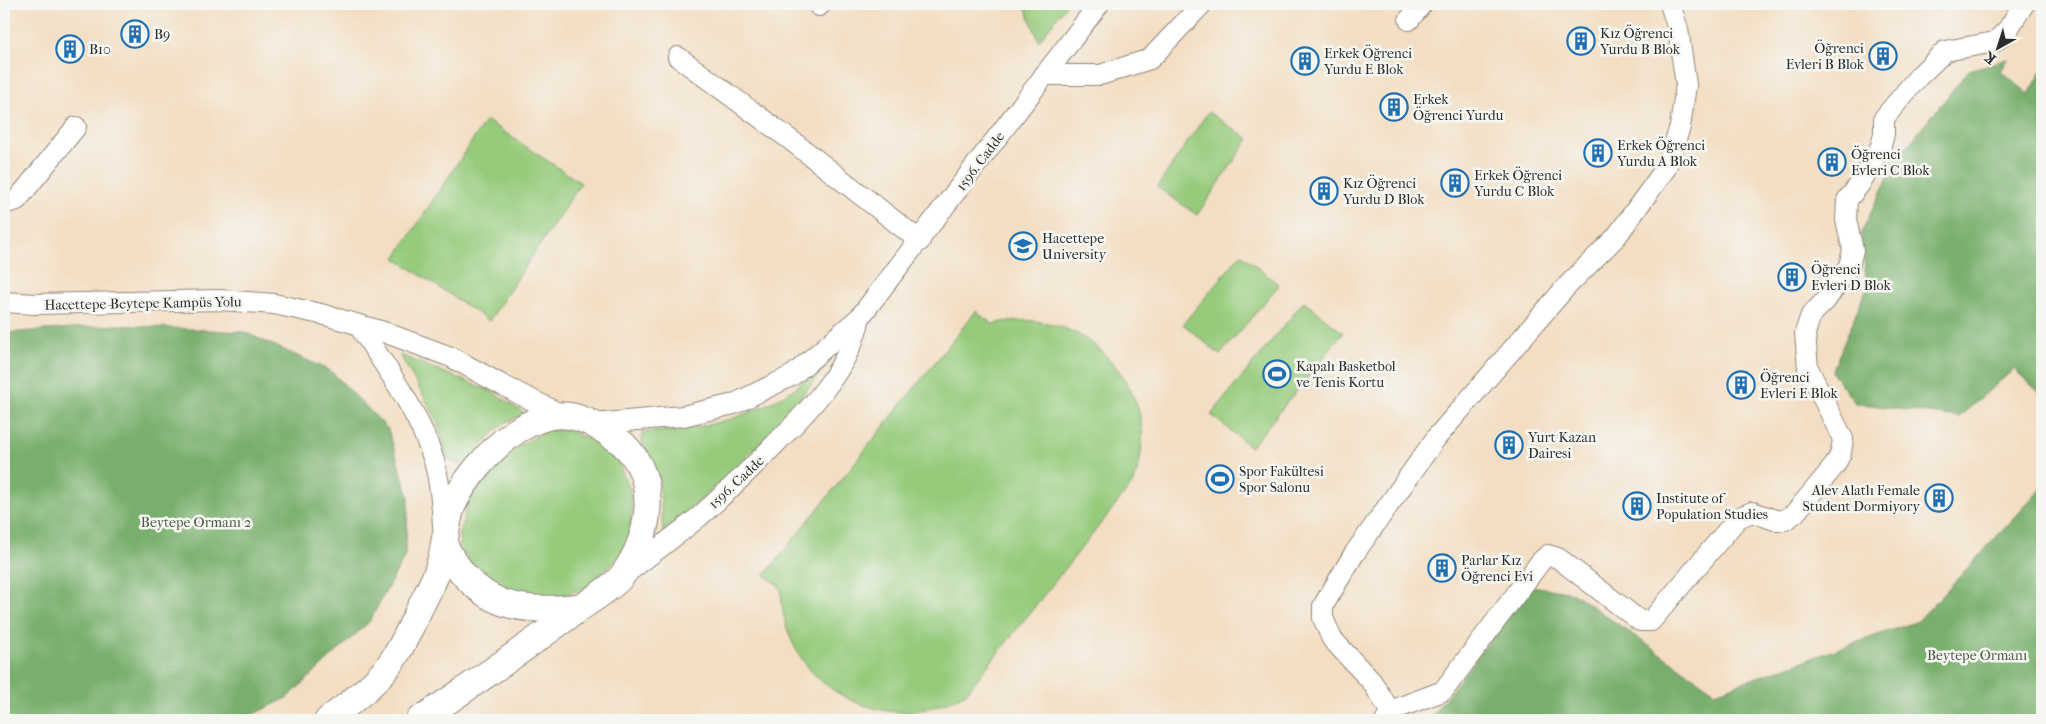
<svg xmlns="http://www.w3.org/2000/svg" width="2046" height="724" font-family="'IM FELL French Canon',serif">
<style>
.green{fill:#96cb7c;stroke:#607b54}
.forest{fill:#78af6c;stroke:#526d4c}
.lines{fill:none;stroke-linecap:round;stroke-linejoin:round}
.minor-casing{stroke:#8f8477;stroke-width:22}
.major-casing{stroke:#8f8477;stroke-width:28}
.minor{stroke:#fff;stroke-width:20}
.major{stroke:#fff;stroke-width:26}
.labels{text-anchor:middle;stroke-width:5;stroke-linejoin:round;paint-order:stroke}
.poi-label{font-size:14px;fill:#2b2b2b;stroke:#f6f6f2;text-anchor:start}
.street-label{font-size:14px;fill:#2b2b2b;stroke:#f6f6f2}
.park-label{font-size:14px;fill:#4b5b43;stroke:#f6f6f2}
</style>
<rect width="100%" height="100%" fill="#f6f6f2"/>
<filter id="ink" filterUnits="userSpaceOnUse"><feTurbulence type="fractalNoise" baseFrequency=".02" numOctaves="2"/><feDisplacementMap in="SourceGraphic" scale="10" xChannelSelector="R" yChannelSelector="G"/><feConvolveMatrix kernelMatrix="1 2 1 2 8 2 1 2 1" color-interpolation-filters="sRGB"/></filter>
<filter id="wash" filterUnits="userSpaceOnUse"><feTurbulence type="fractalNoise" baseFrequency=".0096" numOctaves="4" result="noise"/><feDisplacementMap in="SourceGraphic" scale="20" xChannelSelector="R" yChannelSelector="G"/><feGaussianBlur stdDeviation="1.12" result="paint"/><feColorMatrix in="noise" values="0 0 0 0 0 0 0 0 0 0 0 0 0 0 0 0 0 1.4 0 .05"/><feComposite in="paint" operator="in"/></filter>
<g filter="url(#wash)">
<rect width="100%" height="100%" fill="#f3dec3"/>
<g class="green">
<polygon points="1024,4 1067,4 1039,41"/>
<polygon points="1208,112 1249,139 1197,215 1157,187"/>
<polygon points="486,120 581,183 489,321 395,258"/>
<polygon points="1241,254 1279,285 1220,355 1183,324"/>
<polygon points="1304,301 1343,333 1251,447 1211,415"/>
<path d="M976 311 992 324C1049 311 1100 335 1128 385 1135 398 1141 414 1142 429 1143 448 1140 464 1134 482L966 693C949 702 934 708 916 711 901 714 884 711 870 707 815 691 781 646 781 588L765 575Z"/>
<polygon points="400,355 493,392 526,414 504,423 460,466 447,458 436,418"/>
<path d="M826 358 829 362 777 427 721 482 663 533 659 477 642 442V432C695 431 747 420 792 390 804 382 816 369 826 358Z"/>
<polygon points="565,429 586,438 604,449 618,462 630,489 632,507 631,527 626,545 617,559 586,587 568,594 549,598 505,594 485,582 460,549 459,535 468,502 480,483 498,462 520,445 548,430"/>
</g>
<g class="forest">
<polygon points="2008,59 2001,71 2029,94 2042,71 2042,395 2014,369 1959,417 1855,403 1832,372 1867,287 1861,233 1897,159 1969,70"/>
<polygon points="116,325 244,332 331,371 388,429 409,498 405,556 369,622 287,698 241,720 4,720 4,333"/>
<polygon points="2042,488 2042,720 1420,720 1430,718 1532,586 1573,593 1715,692 1918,621"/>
</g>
</g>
<g filter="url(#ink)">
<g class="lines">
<g class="minor-casing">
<g id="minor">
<polyline points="819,6 821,4"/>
<polyline points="1409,20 1422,4"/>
<polyline points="678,57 792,141 920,241"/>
<polyline points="1044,75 1100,75 1150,59 1202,4"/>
<polyline points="4,204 17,200 76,127"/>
<polyline points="4,302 35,304 220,300 274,304 321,314 381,331 451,357 502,385 560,414"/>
<path d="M359 326C387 369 419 412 434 461 440 482 442 505 443 526"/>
<polyline points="593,424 683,416 734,404 793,375 860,317 1099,4"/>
<path d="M628 572C652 553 677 535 700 516 728 491 754 466 780 439 814 405 850 366 860 317"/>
<polyline points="1390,711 1372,682 1332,639 1323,618 1323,606 1354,554 1436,438 1566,287 1616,237 1666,168 1680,127 1686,85 1678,29 1670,4"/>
<polyline points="1386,720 1390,711 1443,691 1541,561 1548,555 1558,558 1640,621 1651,621 1738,518 1752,512 1775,520 1785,520 1795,513 1835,465 1841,453 1843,439 1808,368 1805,333 1811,315 1826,300 1849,266 1853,250 1846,220 1847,200 1860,184 1881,146 1884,134 1884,118 1919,76 1945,51 1995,42 2008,29 2024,4"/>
</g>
</g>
<g class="major-casing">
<g id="major">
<path d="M445 546C476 606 519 615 581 606"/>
<path d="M328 720C351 702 378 683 394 658 403 645 409 630 416 616 423 601 431 587 437 572 444 553 445 533 450 513 459 484 493 446 518 430 549 411 572 410 603 430 610 435 618 439 624 445 661 480 650 541 621 577 612 588 585 604 573 613 522 650 472 686 419 720"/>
</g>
</g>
<use href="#minor" class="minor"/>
<use href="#major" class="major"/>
</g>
</g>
<defs>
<g id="building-ring" transform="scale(1.4375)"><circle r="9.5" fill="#f6f6f2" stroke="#1f6fb2" stroke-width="1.5"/><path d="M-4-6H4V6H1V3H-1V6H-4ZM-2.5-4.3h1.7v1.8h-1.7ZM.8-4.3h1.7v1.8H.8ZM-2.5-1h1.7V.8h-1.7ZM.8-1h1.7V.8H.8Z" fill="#1f6fb2"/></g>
<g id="university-ring" transform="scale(1.4375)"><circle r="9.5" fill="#f6f6f2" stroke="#1f6fb2" stroke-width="1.5"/><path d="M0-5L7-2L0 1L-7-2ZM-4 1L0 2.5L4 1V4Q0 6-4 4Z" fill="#1f6fb2"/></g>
<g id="stadium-ring" transform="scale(1.4375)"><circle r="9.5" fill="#f6f6f2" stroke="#1f6fb2" stroke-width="1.5"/><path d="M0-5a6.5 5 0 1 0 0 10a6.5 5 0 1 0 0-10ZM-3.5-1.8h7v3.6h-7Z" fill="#1f6fb2"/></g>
</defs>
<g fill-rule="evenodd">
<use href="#building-ring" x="135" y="34"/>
<use href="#building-ring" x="1581" y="41"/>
<use href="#building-ring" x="70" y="49"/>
<use href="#building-ring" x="1883" y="56"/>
<use href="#building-ring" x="1305" y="61"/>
<use href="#building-ring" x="1394" y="107"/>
<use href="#building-ring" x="1598" y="153"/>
<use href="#building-ring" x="1832" y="162"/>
<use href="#building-ring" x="1455" y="183"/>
<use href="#building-ring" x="1324" y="191"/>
<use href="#university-ring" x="1023" y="246"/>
<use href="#building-ring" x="1792" y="277"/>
<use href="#stadium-ring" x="1277" y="374"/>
<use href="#building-ring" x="1741" y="385"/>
<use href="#building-ring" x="1509" y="445"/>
<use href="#stadium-ring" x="1220" y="479"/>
<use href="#building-ring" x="1939" y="498"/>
<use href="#building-ring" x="1637" y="506"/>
<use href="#building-ring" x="1442" y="568"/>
</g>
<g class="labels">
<g class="poi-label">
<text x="1600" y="38">Kız Öğrenci<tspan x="1600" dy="16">Yurdu B Blok</tspan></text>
<text x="154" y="39">B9</text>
<text x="1864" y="53" text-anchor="end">Öğrenci<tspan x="1864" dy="16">Evleri B Blok</tspan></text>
<text x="89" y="54">B10</text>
<text x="1324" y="58">Erkek Öğrenci<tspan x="1324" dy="16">Yurdu E Blok</tspan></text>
<text x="1413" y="104">Erkek<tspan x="1413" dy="16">Öğrenci Yurdu</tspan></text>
<text x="1617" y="150">Erkek Öğrenci<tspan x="1617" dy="16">Yurdu A Blok</tspan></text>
<text x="1851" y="159">Öğrenci<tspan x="1851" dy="16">Evleri C Blok</tspan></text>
<text x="1474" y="180">Erkek Öğrenci<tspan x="1474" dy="16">Yurdu C Blok</tspan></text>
<text x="1343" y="188">Kız Öğrenci<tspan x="1343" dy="16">Yurdu D Blok</tspan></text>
<text x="1042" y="243">Hacettepe<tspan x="1042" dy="16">University</tspan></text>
<text x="1811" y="274">Öğrenci<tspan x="1811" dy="16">Evleri D Blok</tspan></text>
<text x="1296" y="371">Kapalı Basketbol<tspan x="1296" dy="16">ve Tenis Kortu</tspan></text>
<text x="1760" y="382">Öğrenci<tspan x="1760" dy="16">Evleri E Blok</tspan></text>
<text x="1528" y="442">Yurt Kazan<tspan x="1528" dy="16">Dairesi</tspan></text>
<text x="1239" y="476">Spor Fakültesi<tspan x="1239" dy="16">Spor Salonu</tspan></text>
<text x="1920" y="495" text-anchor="end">Alev Alatlı Female<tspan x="1920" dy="16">Student Dormiyory</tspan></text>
<text x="1656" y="503">Institute of<tspan x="1656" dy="16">Population Studies</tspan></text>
<text x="1461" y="565">Parlar Kız<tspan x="1461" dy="16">Öğrenci Evi</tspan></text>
</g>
<g class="street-label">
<text transform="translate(980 161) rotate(-53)" y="5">1596. Cadde</text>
<text transform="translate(143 303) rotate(-1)" y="5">Hacettepe-Beytepe Kampüs Yolu</text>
<text transform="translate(736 482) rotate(-43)" y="5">1596. Cadde</text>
</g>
<g class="park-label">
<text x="196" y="527">Beytepe Ormanı 2</text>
<text x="1977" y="660">Beytepe Ormanı</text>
</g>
</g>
<rect width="2046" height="724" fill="none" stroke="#f6f6f2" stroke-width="20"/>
<g transform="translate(1998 48) rotate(219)" stroke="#f6f6f2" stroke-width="4" paint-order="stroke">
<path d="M0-4L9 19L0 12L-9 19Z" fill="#2b2b2b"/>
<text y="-8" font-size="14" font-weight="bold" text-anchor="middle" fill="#2b2b2b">K</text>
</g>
</svg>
